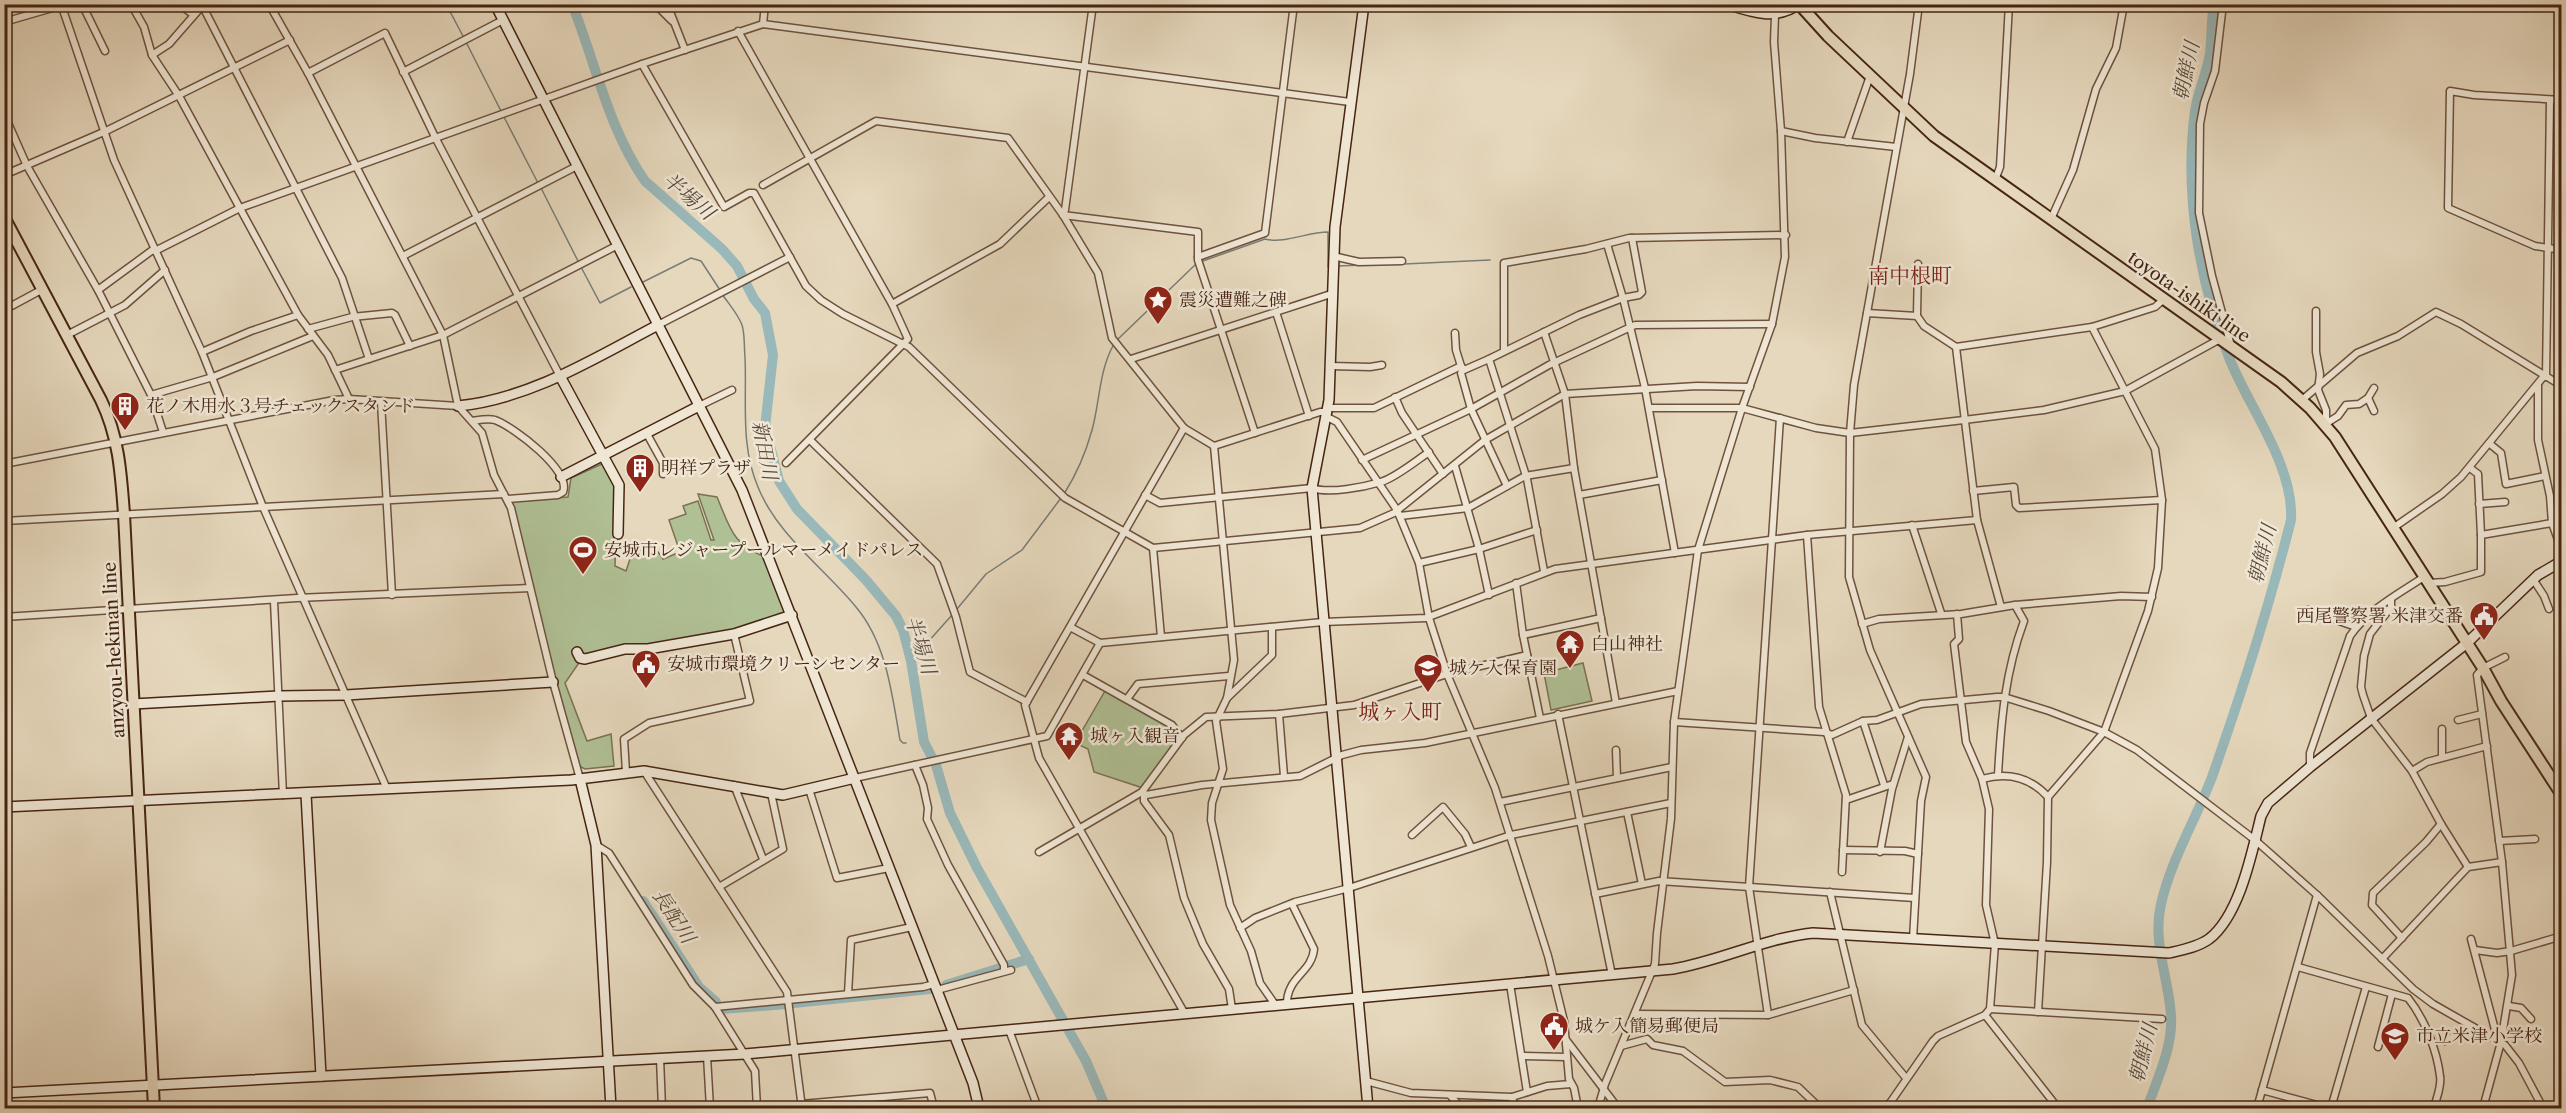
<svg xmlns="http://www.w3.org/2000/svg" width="2566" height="1113" font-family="'Libre Caslon Text','Noto Serif JP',serif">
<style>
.green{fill:#b0c095;stroke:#7b7254;stroke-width:1.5}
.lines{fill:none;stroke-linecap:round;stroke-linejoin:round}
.stream{stroke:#787d77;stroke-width:1.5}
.river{stroke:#99b8b9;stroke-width:10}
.street-casing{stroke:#6e523e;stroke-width:9}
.secondary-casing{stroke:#462513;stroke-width:12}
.primary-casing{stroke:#462513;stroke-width:14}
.street{stroke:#efe6d4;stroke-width:6}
.secondary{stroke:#efe6d4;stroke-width:9}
.primary{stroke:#e6d8bd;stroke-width:10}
.labels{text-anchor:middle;stroke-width:5;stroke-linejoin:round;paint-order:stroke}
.street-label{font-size:18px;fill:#462513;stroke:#efe6d4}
.poi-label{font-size:18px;fill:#462513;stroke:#efe6d4;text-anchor:start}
.water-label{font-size:20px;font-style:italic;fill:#5b4a3c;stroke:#efe6d4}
.quarter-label{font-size:21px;fill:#7a1f14;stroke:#efe6d4}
</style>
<rect width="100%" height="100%" fill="#e6d8bd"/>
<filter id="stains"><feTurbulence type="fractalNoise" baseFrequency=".00333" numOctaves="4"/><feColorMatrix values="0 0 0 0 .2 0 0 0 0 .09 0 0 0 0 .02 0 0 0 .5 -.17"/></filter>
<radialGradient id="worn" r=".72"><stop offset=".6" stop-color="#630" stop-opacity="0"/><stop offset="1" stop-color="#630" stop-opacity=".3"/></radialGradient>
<g class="green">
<path d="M604 463 617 487 615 566 626 571 633 550 658 552 663 559 680 552 669 520 686 514 683 506 698 501 711 540H714L698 494 717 497C731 530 732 544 767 558L786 614 738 629 674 642 621 646 583 657 565 683 587 741 611 734 614 766 585 769 579 766 554 676 512 503 514 501 568 497 571 478Z"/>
<polygon points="1583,663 1592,701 1551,710 1544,673"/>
<polygon points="1105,691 1173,729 1178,739 1143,788 1094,772 1088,749 1075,743"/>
</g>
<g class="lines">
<g class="stream">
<polyline points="446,4 464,38"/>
<polyline points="466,42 501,111"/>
<polyline points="504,117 538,183"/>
<polyline points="541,188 578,261"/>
<path d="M1200 262 1265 239C1285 244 1307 232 1328 232V267"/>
<polyline points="1404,264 1490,260"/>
<polyline points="1338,266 1387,264"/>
<polyline points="581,267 600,303 631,287"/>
<polyline points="643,282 691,258 701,261 720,290"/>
<path d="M722 294C728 303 738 314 742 325 745 334 744 347 745 357 747 401 740 445 758 487 777 535 824 568 856 607 887 644 892 695 900 740L903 743H906"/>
<polyline points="1117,340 1196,264"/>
<path d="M1064 494C1076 475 1086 452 1092 430 1100 401 1099 370 1114 344"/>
<polyline points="957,609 986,574 1022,550 1061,498"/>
<polyline points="911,661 952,615"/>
<polyline points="920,742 924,742"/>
</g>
<g class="river">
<path d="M572 4C596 64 608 128 645 181L722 249 737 266 754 299 765 313 773 355 765 427 779 481 797 509 866 580 896 616 903 630 911 661 924 742 936 765 950 813 977 868 1086 1061 1106 1108"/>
<polyline points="643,901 699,987 716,1002"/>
<polyline points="946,985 1029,959"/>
<polyline points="794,1003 930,989"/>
<polyline points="722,1009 786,1004"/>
<path d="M2147 1108C2157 1080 2173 1047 2171 1016 2169 979 2152 942 2161 904 2171 860 2196 819 2212 777 2242 692 2269 607 2291 520 2294 466 2250 409 2230 360 2199 282 2184 194 2195 111 2198 91 2207 73 2210 53 2212 37 2211 19 2214 4"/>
</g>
<g class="street-casing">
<g id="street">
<polyline points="61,4 114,160 202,352 263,507 387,789"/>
<polyline points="82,4 105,51"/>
<polyline points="131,4 144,27 152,55 179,96 298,315 328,355 349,399"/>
<polyline points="179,4 194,15"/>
<polyline points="269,4 308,73 443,335 458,406 482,433 494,475 511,508 553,682 580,779"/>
<polyline points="655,4 672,21"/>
<polyline points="667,4 685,50"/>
<polyline points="2223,4 2215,71 2204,103 2200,124 2199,213 2212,276 2231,346"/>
<polyline points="202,5 342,278 369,359"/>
<polyline points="4,22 66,4"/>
<polyline points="763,24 765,4"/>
<polyline points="738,31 892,304 908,339 786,463"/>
<polyline points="152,55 169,44 203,5"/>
<polyline points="642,64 724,207 749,193 754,193 806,286 821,300 843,314 909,347 1065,498 1153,548 1360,528 1394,513 1485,440 1565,394 1697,386 1750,387"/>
<polyline points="403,72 503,20"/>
<polyline points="308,73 385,33 436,139 560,376"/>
<polyline points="2562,100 2474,95 2450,91 2448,208 2535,246 2562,250"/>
<polyline points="4,114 27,166 98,290 151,395 163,432"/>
<polyline points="1781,131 1815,138 1896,147"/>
<polyline points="1847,142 1870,76"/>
<polyline points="4,175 106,131 290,40"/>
<polyline points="1995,180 2000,167 2009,4"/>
<polyline points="763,185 876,121 1008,138 1063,215 1098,273 1112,338 1184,428 1214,446 1320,412 1328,412"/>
<polyline points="1063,215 1198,232 1198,260 1255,433"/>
<polyline points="1063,215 1065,210 1093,4"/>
<polyline points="2051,219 2073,170 2096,89 2116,48 2124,4"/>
<polyline points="1607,244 1623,298 1639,295 1642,292 1632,238"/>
<polyline points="155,251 240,208 642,64 763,24 1350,102"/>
<polyline points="403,256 577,166"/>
<polyline points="1333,256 1359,262 1402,261"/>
<polyline points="1198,257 1265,233 1294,4"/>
<polyline points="1918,264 1917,316 1924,326 1956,347 2092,327 2155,307 2164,299"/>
<polyline points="98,290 154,249"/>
<polyline points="892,304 1000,244 1049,197"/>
<polyline points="4,310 43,289"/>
<polyline points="2316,311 2316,352 2320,374 2318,390 2326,410 2326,426"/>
<polyline points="1276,312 1309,416"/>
<polyline points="1867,313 1917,316"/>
<polyline points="658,325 790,257"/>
<polyline points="308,329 352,317 392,313 395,315 410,346"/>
<polyline points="1544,332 1565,394 1574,468 1616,703"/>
<polyline points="1455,333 1456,350 1461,366"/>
<polyline points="67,335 125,305 165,270"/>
<polyline points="1956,347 1977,520 2001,607"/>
<polyline points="1504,350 1504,263 1586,249 1629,238 1786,235"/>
<polyline points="202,352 251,331 298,315"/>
<polyline points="1131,359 1331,294"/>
<polyline points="1331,366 1370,367 1382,365"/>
<polyline points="1463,369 1461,373 1471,409 1507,486"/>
<polyline points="335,370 443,335 618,245"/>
<polyline points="2546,377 2550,100"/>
<polyline points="2538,384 2538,440 2550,496 2552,523 2562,551"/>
<polyline points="151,395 213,377 313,336"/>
<polyline points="1395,397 1402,413 1443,474"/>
<polyline points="2368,398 2374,388"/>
<polyline points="2302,400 2357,353 2398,336 2436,312 2461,324 2562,386"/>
<polyline points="381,402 392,595"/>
<polyline points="699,406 732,390"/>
<polyline points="1328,408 1374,408 1461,366 1464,370 1489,359"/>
<polyline points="1649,408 1742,408 1816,428 1850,433 1964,420 2044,410 2125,391 2220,339"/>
<polyline points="1327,417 1337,422 1397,510 1419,563 1429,618 1447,674 1495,788 1548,956 1564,1021 1569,1079 1574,1088 1578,1108"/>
<path d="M472 421C479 420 488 418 495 420 514 427 572 471 563 492L558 495 507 499"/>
<polyline points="2327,423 2338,416 2346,405 2359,404 2368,398 2374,411"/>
<polyline points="1184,428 1025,705 1039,758 1185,1014"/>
<polyline points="647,434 663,463 663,474"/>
<polyline points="810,440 937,564 956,617 970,672 1027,702"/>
<polyline points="2490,444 2501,453 2506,484 2545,476"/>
<polyline points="1214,446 1234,660 1227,698 1216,721 1223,769 1212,803 1211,820 1230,905 1251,951 1260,983 1276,1006"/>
<polyline points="1362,460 1471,409 1549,365 1635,325 1772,324"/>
<polyline points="4,464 334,400 349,399 458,406"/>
<polyline points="1455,466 1479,549 1489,595"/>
<polyline points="2470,468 2478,474 2481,535 2552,523"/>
<polyline points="1973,491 2014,487 2016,505 2019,508 2162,500"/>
<path d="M1145 495 1160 503 1312 488C1329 494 1364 487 1381 482 1395 478 1416 461 1429 452"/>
<polyline points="1579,495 1662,480"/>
<polyline points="2479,504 2505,502"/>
<polyline points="1400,516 1468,508 1525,476 1574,468"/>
<polyline points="4,521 504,494"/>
<polyline points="1912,525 1941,613"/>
<polyline points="2393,528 2442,494 2461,477 2544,376"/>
<polyline points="1807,535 1819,707 1846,795 1842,872"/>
<polyline points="1153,548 1161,637"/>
<polyline points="1419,563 1479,549 1537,530"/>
<polyline points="1544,571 1527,479 1489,359 1579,315 1623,298 1645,388 1675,553"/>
<polyline points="2533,579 2544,596 2549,609"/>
<polyline points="1516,583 1523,635 1540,718"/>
<polyline points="2429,583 2445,582 2481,572 2481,535"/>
<polyline points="2391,600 2391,607 2370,634 2364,656 2361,687 2363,695 2371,718 2412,771 2441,824 2468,867"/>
<polyline points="274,601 283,795"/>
<polyline points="2308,610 2356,627"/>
<polyline points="4,617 297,598 530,588"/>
<polyline points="1862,624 1879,619 1961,614 2015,605 2121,596 2152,597"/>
<polyline points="1070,627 1100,643 1323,622 1426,618 1555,569 1807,535 1977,520"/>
<polyline points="1523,635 1601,618"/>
<polyline points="1083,675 1172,725 1182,738"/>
<polyline points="1227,698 1272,655 1272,627"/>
<polyline points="1127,699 1138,684 1229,676"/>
<polyline points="1279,714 1284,776"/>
<polyline points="1558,714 1612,975"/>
<polyline points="2458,720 2482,714"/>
<polyline points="1863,721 1884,785"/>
<polyline points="1674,722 1824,732 1832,735 1863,721 1877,720 1921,704 1997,697 2004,697 2049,711 2104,732 2137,750 2255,840 2317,895 2413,989 2433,1004 2505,1045 2519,1063 2543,1108"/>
<polyline points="2442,729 2442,757"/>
<polyline points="1616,750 1617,778"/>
<polyline points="915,765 923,785 928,808 927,819 948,865 1004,965 1004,971"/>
<path d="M2310 767V753L2350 636C2368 610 2398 594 2424 577"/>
<polyline points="644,771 787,992 802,1108"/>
<polyline points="2412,771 2427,762 2487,746"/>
<polyline points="626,772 624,739 649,723 750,701 734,634"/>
<path d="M1998 775C2001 721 2005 672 2024 621L2015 605"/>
<polyline points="855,778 1047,736 1100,643"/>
<path d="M1982 779C2008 772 2030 777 2048 797"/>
<polyline points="734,785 763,859"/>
<polyline points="809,789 837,878 889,868"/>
<polyline points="1142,792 1146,795 1202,785 1300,776 1342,755 1361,750 1425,743 1678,691"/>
<polyline points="1144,795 1144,801 1169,835 1184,898 1203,944 1229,989 1232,1009"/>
<polyline points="1846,800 1893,784"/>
<polyline points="1500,802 1672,767"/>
<polyline points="1627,812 1642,884"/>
<polyline points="1412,835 1443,807 1465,834 1471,847"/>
<polyline points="2499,841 2535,839"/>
<polyline points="596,845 609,853 693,985 715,1007 755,1071 757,1108"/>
<polyline points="1843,850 1905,851 1918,854"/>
<polyline points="1039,852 1142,792 1184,735 1206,717 1279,714 1354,705 1447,674 1527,655"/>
<polyline points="1880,852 1892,789 1908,737"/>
<polyline points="719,887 783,849 771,793"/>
<polyline points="1830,892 1862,1025 1906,1078"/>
<polyline points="1595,894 1659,881 1915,898"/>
<polyline points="1240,928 1255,918 1295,902 1349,888 1511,835 1671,803"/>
<polyline points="2402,938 2372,905 2373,893 2426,842 2441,824"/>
<polyline points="1913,939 1921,801 1926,777 1870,650 1849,577 1850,433 1854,385 1910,74 1919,4"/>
<polyline points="2471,939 2498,1041"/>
<polyline points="2475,950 2497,953 2511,951 2562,936"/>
<polyline points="2382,959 2468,867 2502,862"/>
<path d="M2298 967 2408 998C2424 1018 2437 1050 2440 1076 2442 1086 2436 1099 2434 1108"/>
<polyline points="1510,984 1527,1092"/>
<polyline points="937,990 1011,970"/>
<polyline points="848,994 851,940 912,927"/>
<path d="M1287 1005C1286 977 1312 973 1314 949L1292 904"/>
<polyline points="2509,1006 2521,1008 2531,1019"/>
<polyline points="715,1007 923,987 934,984"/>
<polyline points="1990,1009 2162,1019"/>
<polyline points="2038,1012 2047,862 2048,797 2104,732 2148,611 2158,568 2162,500 2155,449 2092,327"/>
<polyline points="1636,1014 1768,1015 1854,990"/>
<polyline points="1768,1015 1749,887 1780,418"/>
<polyline points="1985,1015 2058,1108"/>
<polyline points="1009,1030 1038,1108"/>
<polyline points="1567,1041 1618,1108"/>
<polyline points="2445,1041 2473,1027"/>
<polyline points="1621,1046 1647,1039 1653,1045 1683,1051 1725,1082 1770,1080 1798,1087 1820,1108"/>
<polyline points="2378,1047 2392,994"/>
<polyline points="707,1056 710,1108"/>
<polyline points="1522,1056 1566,1057"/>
<polyline points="660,1058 662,1108"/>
<polyline points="1366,1081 1411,1093 1512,1097 1547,1086 1571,1084"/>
<polyline points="2262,1090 2328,1108"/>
<polyline points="1450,1095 1461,1108"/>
<polyline points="1512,1097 1515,1108"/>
<polyline points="801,1104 930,1093 934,1108"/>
<polyline points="1598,1108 1605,1084 1655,964 1657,933 1671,819 1674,722 1698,550 1742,408 1772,324 1785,257 1781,131 1774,42 1775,15"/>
<polyline points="1882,1108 1890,1103 1933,1041 1938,1036 1985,1015 1990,1009 1995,944 1986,905 1989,809 1982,779 1966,742 1954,644 1959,639 1957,614"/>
<polyline points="2257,1108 2317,895"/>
<polyline points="2331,1108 2366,987"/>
<polyline points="2483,1108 2501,1042 2512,975 2502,862 2477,675 2483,668 2505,657"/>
</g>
</g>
<g class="secondary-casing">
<g id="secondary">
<polyline points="495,4 742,490 973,1083 979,1108"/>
<polyline points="1364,4 1335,227 1329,400 1312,488 1368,1108"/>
<path d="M1727 4C1751 12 1776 21 1799 4"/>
<polyline points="560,376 619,485 618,534"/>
<path d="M458 406C530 399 595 358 658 325"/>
<polyline points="561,477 699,406"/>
<polyline points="577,652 580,658 585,659 625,649 648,649 734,634 792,615"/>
<polyline points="133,704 279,696 346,695 553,682"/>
<polyline points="580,779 596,845 611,1108"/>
<polyline points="306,794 321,1076"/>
<polyline points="4,807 571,780 644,771 783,795 855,778"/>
<path d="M4 1093 745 1054 1673 969C1720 961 1765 938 1813 933L2169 953C2182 950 2198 947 2209 939 2240 915 2252 852 2261 816L2268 803 2310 767 2467 643 2538 575 2562 561"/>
</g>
</g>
<g class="primary-casing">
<g id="primary">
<polyline points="1799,4 1828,36 1934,136 2281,382 2310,408 2335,437 2483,668 2501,701 2562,795"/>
<path d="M4 217 101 400C119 437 121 474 124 514L154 1108"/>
</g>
</g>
<use href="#street" class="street"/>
<use href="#secondary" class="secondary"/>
<use href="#primary" class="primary"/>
</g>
<defs>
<g id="sight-pin" transform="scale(1.5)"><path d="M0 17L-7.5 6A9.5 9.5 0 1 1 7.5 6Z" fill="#8f2418" stroke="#efe6d4"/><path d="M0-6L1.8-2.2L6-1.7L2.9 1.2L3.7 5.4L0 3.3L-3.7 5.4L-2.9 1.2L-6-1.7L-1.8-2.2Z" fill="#fff"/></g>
<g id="building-pin" transform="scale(1.5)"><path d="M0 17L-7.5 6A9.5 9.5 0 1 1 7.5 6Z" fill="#8f2418" stroke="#efe6d4"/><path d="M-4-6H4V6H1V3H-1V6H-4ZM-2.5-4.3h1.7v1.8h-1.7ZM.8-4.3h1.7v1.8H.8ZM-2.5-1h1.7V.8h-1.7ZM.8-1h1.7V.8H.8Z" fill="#fff"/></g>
<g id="stadium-pin" transform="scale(1.5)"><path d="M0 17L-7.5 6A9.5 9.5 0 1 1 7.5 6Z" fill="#8f2418" stroke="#efe6d4"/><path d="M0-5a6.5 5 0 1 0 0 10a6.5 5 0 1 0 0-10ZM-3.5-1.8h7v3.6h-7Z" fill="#fff"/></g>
<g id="civic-pin" transform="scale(1.5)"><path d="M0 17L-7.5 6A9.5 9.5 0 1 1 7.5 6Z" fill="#8f2418" stroke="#efe6d4"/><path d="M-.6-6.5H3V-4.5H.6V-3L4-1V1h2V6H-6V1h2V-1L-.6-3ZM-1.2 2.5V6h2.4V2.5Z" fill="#fff"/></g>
<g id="temple-pin" transform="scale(1.5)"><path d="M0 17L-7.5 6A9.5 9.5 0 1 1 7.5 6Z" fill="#8f2418" stroke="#efe6d4"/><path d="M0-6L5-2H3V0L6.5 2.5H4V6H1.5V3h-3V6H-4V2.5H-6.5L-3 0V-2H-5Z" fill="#fff"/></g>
<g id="school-pin" transform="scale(1.5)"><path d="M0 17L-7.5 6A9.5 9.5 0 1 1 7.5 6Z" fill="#8f2418" stroke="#efe6d4"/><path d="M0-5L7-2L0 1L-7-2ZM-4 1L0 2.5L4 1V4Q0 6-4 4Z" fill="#fff"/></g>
</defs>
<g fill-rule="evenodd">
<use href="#sight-pin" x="1158" y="300"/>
<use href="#building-pin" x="125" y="406"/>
<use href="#building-pin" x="640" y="468"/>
<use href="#stadium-pin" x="583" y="550"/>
<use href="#civic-pin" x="2484" y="616"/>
<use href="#temple-pin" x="1570" y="644"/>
<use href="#civic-pin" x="646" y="664"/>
<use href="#school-pin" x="1428" y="668"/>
<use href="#temple-pin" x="1069" y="736"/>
<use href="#civic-pin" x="1554" y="1026"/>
<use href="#school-pin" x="2395" y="1036"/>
</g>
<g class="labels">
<g class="street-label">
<text transform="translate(2189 297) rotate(35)" y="6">toyota-ishiki line</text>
<text transform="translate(114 650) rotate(-93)" y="6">anzyou-hekinan line</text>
</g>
<g class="poi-label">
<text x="1179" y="306">震災遭難之碑</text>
<text x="146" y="412">花ノ木用水３号チェックスタンド</text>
<text x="661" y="474">明祥プラザ</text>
<text x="604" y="556">安城市レジャープールマーメイドパレス</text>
<text x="2463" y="622" text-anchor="end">西尾警察署 米津交番</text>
<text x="1591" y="650">白山神社</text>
<text x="667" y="670">安城市環境クリーンセンター</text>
<text x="1449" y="674">城ケ入保育園</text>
<text x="1090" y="742">城ヶ入観音</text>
<text x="1575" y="1032">城ケ入簡易郵便局</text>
<text x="2416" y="1042">市立米津小学校</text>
</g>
<g class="water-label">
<text transform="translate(2186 71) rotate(-78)" y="7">朝鮮川</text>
<text transform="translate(689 196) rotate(41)" y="7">半場川</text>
<text transform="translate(765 450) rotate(79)" y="7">新田川</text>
<text transform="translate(2262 554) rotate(-76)" y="7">朝鮮川</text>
<text transform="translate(921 645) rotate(73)" y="7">半場川</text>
<text transform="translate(674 916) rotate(57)" y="7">長配川</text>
<text transform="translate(2143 1053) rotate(-76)" y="7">朝鮮川</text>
</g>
<g class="quarter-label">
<text x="1910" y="283">南中根町</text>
<text x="1400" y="719">城ヶ入町</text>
</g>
</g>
<rect width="2566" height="1113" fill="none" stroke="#e6d8bd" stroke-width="24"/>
<rect x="6" y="6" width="2554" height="1101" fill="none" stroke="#462513" stroke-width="3"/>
<rect x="12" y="12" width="2542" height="1089" fill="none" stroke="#462513" stroke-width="1.5"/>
<rect width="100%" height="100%" filter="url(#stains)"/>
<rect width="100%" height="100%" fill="url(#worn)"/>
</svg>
